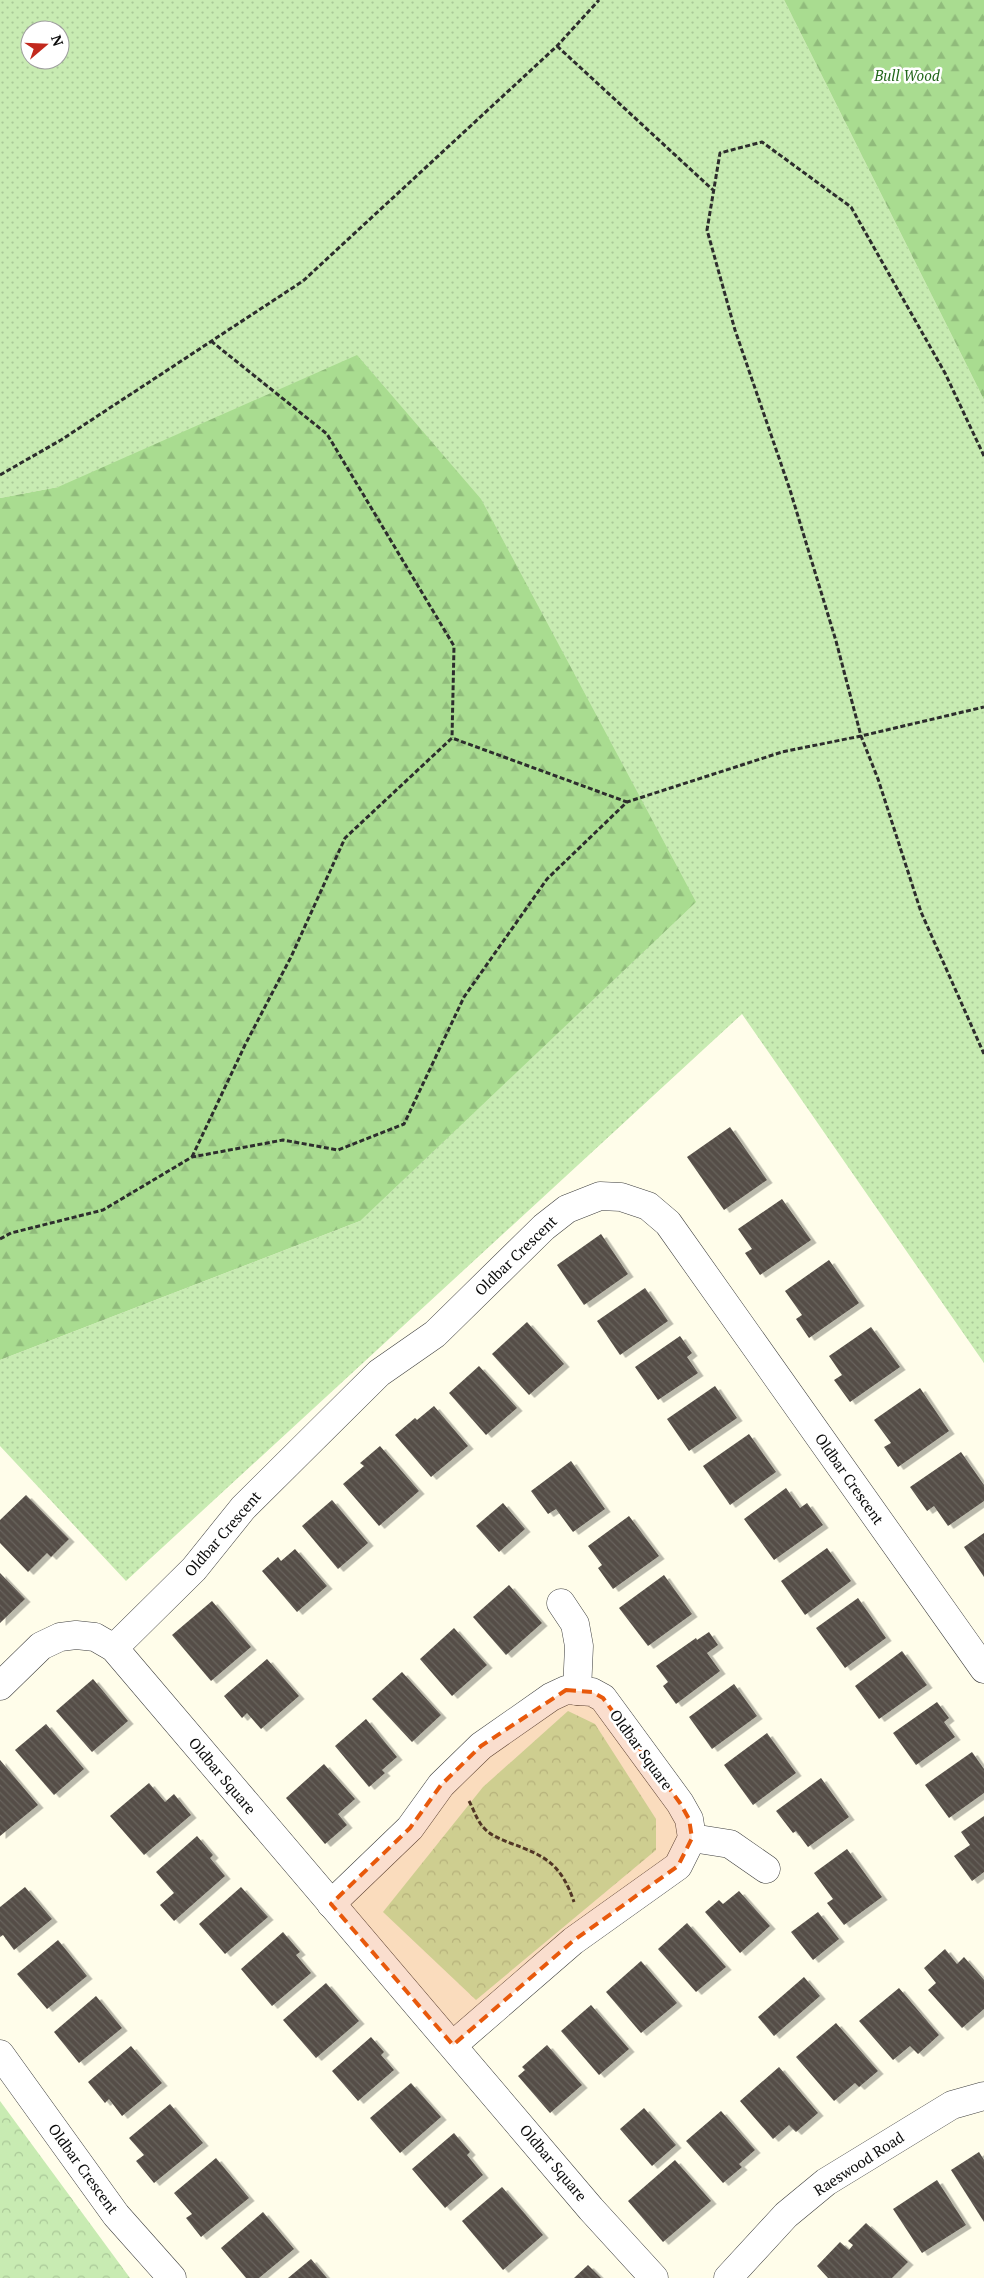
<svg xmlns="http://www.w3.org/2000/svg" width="984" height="2278" font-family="'PT Serif',serif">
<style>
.grass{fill:url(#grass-dots);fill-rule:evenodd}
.forest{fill:url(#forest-firs)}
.park{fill:url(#park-crowns)}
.building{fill:url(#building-back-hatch);filter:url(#shadow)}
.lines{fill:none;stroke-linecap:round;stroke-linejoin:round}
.minor-casing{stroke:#3e3e3e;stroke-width:29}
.path{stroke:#2d2d2d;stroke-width:3;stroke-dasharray:5 2.5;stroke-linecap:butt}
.minor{stroke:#fff;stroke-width:28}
.marked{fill:#e8590c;fill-opacity:0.2;stroke:#e8590c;stroke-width:4;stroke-dasharray:10 6;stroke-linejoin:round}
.labels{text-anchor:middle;stroke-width:5;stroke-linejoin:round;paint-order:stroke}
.park-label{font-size:15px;font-style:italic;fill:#206619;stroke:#fff}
.street-label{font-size:15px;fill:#0b0b0b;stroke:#fff}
</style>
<defs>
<pattern id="grass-dots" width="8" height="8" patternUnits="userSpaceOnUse" patternTransform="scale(1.25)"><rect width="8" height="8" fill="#c8ebb2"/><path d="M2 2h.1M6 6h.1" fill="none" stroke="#aac898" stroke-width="1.8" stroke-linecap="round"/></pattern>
<pattern id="forest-firs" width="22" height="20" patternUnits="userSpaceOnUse" patternTransform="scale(1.25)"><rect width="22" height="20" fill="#a9dc90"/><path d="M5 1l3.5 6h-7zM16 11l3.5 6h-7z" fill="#90bb7b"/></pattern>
<pattern id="park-crowns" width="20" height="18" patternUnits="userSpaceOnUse" patternTransform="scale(1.25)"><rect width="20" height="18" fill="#c8ebb2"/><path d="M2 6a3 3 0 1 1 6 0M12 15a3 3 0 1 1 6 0" fill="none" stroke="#aac898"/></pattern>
<pattern id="building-back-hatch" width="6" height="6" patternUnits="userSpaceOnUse" patternTransform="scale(1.25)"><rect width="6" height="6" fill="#554e47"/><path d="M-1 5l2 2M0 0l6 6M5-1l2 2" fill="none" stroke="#68635d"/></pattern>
<filter id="shadow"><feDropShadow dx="5.5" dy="3" stdDeviation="0" flood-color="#0004"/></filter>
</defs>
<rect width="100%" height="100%" fill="#fffdea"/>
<path class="grass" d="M0 0H784L984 400V1363L742 1014 126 1581 0 1446V1360L360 1221 58 487 0 498ZM30 30H60V60H30Z"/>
<g class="forest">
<polygon points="784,0 984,0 984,400"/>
<polygon points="357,355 481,499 696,902 360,1221 0,1360 0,498 58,487"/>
</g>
<g class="park">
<polygon points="568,1711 595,1724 656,1819 656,1850 476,2000 383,1912 483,1787"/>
<polygon points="0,2101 130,2278 0,2278"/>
</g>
<g class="building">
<polygon points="730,1127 767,1180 724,1210 687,1157"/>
<polygon points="782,1199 811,1240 760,1275 745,1253 752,1249 738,1229"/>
<polygon points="601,1234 628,1274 584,1305 557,1265"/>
<polygon points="829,1260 859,1303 809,1338 796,1319 802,1315 785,1291"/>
<polygon points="645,1288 668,1321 620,1355 597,1321"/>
<polygon points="527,1322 564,1364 529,1395 492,1354"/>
<polygon points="871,1327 900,1367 850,1402 834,1380 842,1375 829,1356"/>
<polygon points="680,1336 692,1353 687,1357 698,1373 658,1400 635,1367"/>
<polygon points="479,1366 517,1408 486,1435 449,1393"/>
<polygon points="715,1386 737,1418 689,1451 667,1419"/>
<polygon points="920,1388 949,1431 898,1467 884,1447 891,1443 874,1420"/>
<polygon points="434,1406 468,1446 431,1477 395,1435 415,1418 417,1420"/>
<polygon points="749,1434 776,1472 730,1505 703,1466"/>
<polygon points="380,1446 419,1491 379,1526 343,1484 364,1466 360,1463"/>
<polygon points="961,1452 984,1485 984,1501 948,1526 934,1506 927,1511 910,1487"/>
<polygon points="571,1461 605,1509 573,1532 556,1509 548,1514 531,1491"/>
<polygon points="786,1488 800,1508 807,1503 823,1525 774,1560 744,1519"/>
<polygon points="26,1495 69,1539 51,1557 47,1553 28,1572 0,1543 0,1520"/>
<polygon points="332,1500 368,1543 338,1569 302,1526"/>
<polygon points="503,1503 525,1529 499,1552 476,1526"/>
<polygon points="629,1516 659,1556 613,1589 598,1568 602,1565 588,1546"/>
<polygon points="984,1533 984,1577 964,1547"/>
<polygon points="827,1548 851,1581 805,1615 781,1581"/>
<polygon points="295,1549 327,1586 297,1612 262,1571 278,1557 281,1561"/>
<polygon points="0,1573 25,1599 0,1623"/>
<polygon points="664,1575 692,1614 648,1646 619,1608"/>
<polygon points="509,1585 542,1623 506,1655 473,1617"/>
<polygon points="858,1598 886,1638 845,1668 816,1628"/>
<polygon points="212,1601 251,1647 211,1681 172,1635"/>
<polygon points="454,1628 487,1665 452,1696 420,1659"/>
<polygon points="709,1632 718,1645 707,1653 720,1671 676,1704 663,1686 668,1682 656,1666 696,1638 697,1640"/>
<polygon points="902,1651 927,1685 879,1719 855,1686"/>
<polygon points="267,1659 299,1696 261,1729 247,1713 242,1718 224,1696"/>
<polygon points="402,1672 441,1715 412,1742 372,1699"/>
<polygon points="93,1679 128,1721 92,1752 56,1711"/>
<polygon points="734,1684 757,1716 712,1749 689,1717"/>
<polygon points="937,1702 949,1718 944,1722 955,1737 916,1765 893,1733"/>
<polygon points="366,1719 397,1757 382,1770 385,1773 369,1787 335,1746"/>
<polygon points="46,1724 84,1769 54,1795 15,1750"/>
<polygon points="767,1733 796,1773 753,1805 724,1765"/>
<polygon points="972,1752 984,1769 984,1793 949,1818 925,1785"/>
<polygon points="0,1760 38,1805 0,1836"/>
<polygon points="324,1764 355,1799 338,1814 347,1825 325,1844 286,1798"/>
<polygon points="821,1778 849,1817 808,1847 796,1831 793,1833 776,1811"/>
<polygon points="149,1783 165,1802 174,1794 191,1815 144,1855 110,1816"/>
<polygon points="984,1816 984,1872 972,1881 954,1856 970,1845 961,1832"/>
<polygon points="197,1836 213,1855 210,1858 225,1876 174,1921 160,1905 174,1893 156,1872"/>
<polygon points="847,1849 882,1897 844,1925 827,1903 833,1899 814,1873"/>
<polygon points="25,1887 52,1919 14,1950 3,1935 0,1937 0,1907"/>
<polygon points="241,1887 268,1917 225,1954 199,1924"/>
<polygon points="739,1891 770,1926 740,1953 705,1912 719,1900 723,1904"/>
<polygon points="818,1912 839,1939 813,1960 791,1932"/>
<polygon points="687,1923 726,1967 696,1992 658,1949"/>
<polygon points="283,1932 300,1952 296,1955 311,1973 272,2006 241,1969"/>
<polygon points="58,1940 87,1976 47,2009 17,1974"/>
<polygon points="945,1949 957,1964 964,1957 984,1980 984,2009 962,2028 928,1990 936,1983 924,1968"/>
<polygon points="641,1961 677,2003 641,2033 606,1992"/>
<polygon points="804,1977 820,1996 774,2036 758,2017"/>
<polygon points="326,1983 359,2021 316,2058 283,2020"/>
<polygon points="899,1988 939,2035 918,2054 910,2046 893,2060 859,2021"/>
<polygon points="96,1996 122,2028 79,2063 54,2032"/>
<polygon points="591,2005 629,2049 599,2075 561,2031"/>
<polygon points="836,2023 878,2071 859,2087 855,2083 834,2101 796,2057"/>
<polygon points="371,2037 384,2052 381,2055 394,2070 358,2101 332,2071"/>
<polygon points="547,2045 582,2085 550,2113 518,2076 525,2070 522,2067"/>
<polygon points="131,2046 162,2083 122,2116 109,2099 105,2103 88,2082"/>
<polygon points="779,2067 818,2113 796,2132 789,2125 773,2139 740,2101"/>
<polygon points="411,2083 441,2117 400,2153 370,2118"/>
<polygon points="170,2104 203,2143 154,2183 136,2161 144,2155 129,2138"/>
<polygon points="644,2108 676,2145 652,2166 620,2129"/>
<polygon points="721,2111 755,2150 739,2164 742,2167 723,2183 686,2141"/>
<polygon points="454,2133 470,2152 467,2155 483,2175 445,2208 412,2169"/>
<polygon points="979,2152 984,2160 984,2222 951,2170"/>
<polygon points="216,2158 249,2198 201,2237 186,2218 192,2214 174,2193"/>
<polygon points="675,2160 711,2201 663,2242 628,2201"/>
<polygon points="937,2180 966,2225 922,2253 893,2209"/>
<polygon points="502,2187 543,2235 503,2270 462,2221"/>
<polygon points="263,2212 294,2249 259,2278 246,2278 221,2248"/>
<polygon points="866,2223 908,2262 892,2278 828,2278 817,2266 840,2242 849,2250 853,2245 848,2241"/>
<polygon points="311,2259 327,2278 288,2278"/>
<polygon points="588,2265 601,2278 574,2278"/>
</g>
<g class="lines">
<g class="minor-casing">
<g id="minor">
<polyline points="561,1603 575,1624 579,1646 577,1691"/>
<polyline points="114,1648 194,1569 243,1508 379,1373 435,1334 544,1227 567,1209 600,1196 621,1197 648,1206 668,1223 984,1669"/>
<polyline points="0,1686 41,1646 60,1637 76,1635 95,1637 114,1648 591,2209 654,2278"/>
<polyline points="692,1838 730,1844 766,1869"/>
<polyline points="331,1904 410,1828 441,1785 481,1746 551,1697 566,1690 592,1692 603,1698 680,1803 689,1819 692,1838 678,1866 573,1941 453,2045"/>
<polyline points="0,2054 116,2215 172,2278"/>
<polyline points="728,2278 786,2215 826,2182 952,2105 984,2096"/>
</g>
</g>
<g class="path">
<polyline points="557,46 713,190"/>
<polyline points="211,341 327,434 454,646 452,738"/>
<polyline points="984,456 945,373 851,207 762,142 720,153 707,230 735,330 790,490 836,641 861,736 878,779 921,912 984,1054"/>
<polyline points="0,475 61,440 303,281 557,46 599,0"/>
<polyline points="192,1157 245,1045 291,957 345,838 452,738 627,802"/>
<polyline points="0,1239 11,1233 103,1210 192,1157 283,1140 338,1150 404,1124 464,997 547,879 627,802 782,752 861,736 984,707"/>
<path d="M469 1801C474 1810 477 1821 484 1828 491 1836 501 1839 510 1843 546 1856 561 1864 574 1902"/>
</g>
<use href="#minor" class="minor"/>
</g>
<path class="marked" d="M566 1690 592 1692 603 1698 680 1803 689 1819 692 1838 678 1866 573 1941 453 2045 331 1904 410 1828 441 1785 481 1746Z"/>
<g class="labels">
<g class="park-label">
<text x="907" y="81">Bull Wood</text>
</g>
<g class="street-label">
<text transform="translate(516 1256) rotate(-44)" y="5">Oldbar Crescent</text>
<text transform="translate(849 1479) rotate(55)" y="5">Oldbar Crescent</text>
<text transform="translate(223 1534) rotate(-49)" y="5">Oldbar Crescent</text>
<text transform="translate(641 1750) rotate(54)" y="5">Oldbar Square</text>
<text transform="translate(222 1776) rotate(50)" y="5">Oldbar Square</text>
<text transform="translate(553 2163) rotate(50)" y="5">Oldbar Square</text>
<text transform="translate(859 2164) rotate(-33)" y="5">Raeswood Road</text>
<text transform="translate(83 2169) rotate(54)" y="5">Oldbar Crescent</text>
</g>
</g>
<g transform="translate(45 45) rotate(71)"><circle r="24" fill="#ffffff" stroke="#9d9d9d"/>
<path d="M0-4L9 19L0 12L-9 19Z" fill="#c2291d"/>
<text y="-8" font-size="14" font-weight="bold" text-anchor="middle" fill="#0b0b0b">N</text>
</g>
</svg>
